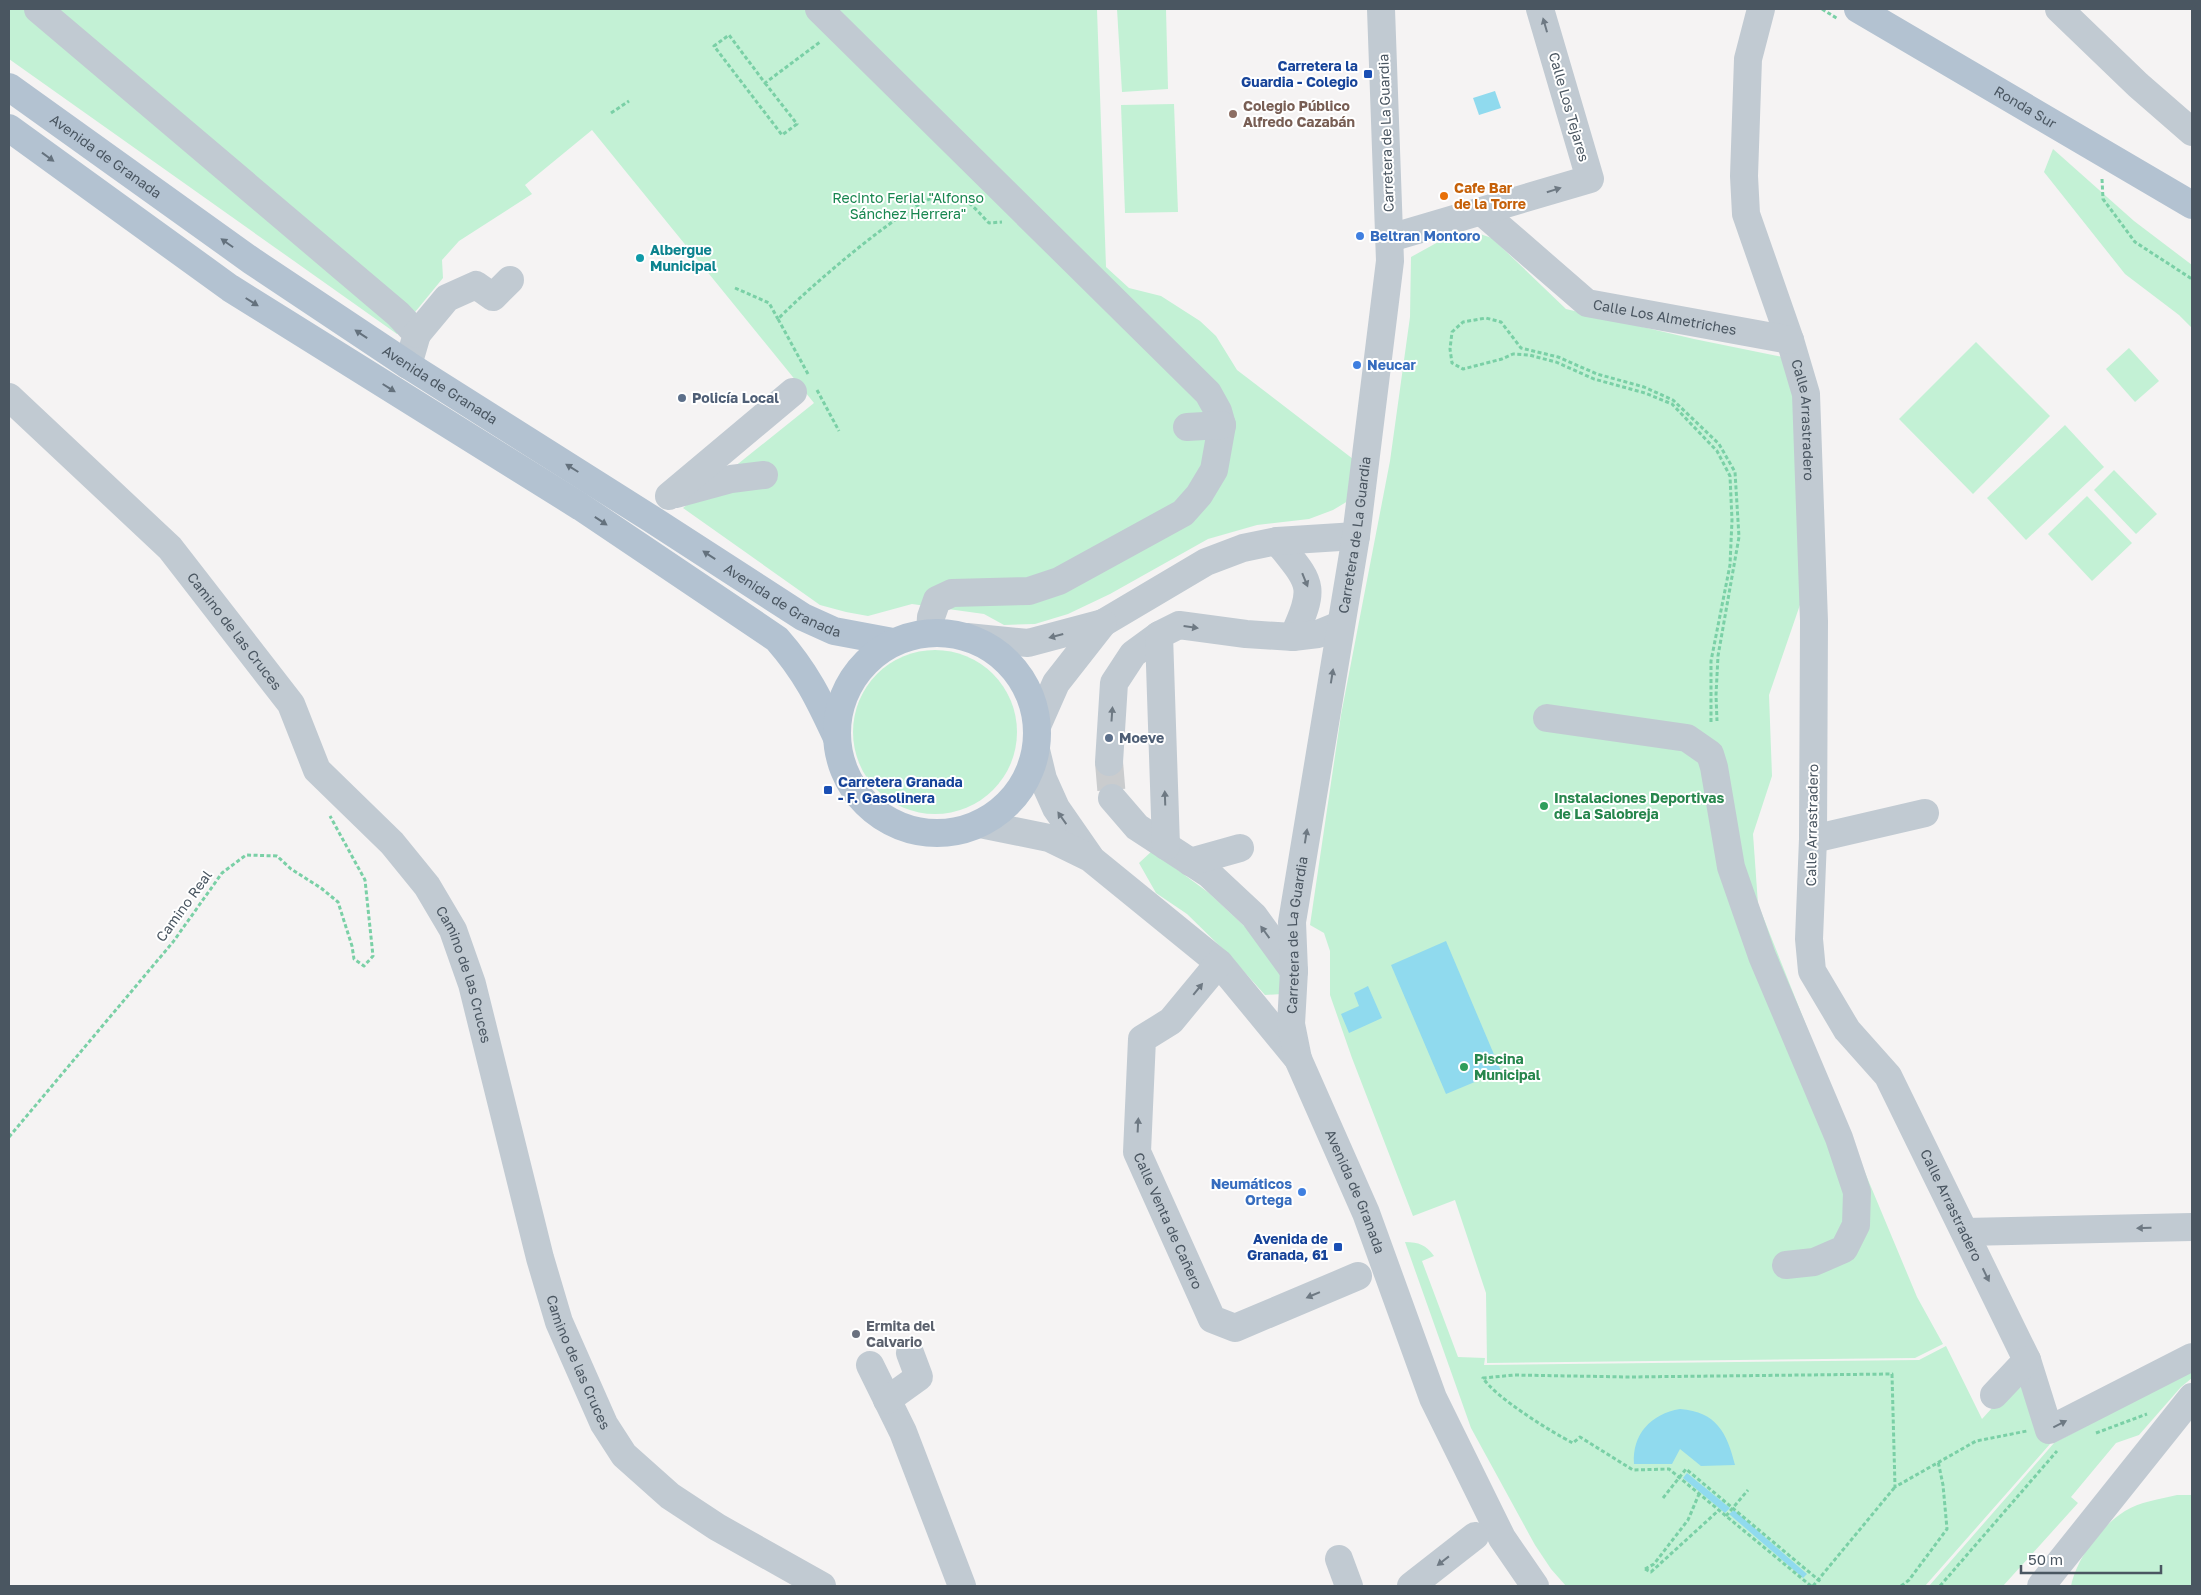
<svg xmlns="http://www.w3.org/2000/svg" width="2201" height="1595" font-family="'Golos Text',sans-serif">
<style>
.green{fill:#c3f1d5}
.water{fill:#90daee}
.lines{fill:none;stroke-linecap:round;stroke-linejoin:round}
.minor-tunnel{stroke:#caccce;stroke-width:28;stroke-dasharray:28 14;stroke-linecap:butt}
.path{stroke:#7ad0a6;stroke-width:3;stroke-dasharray:4 2.5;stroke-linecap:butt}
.minor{stroke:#c1cad2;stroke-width:28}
.major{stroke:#b3c2d1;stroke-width:28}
.oneway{fill:#6e7983}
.oneway2{fill:#64717d}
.transit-dot{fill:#1a4fb4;stroke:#fff;stroke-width:2}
.education-dot{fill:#8d6e63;stroke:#fff;stroke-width:2}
.food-dot{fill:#e8710a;stroke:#fff;stroke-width:2}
.shop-dot{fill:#3f7fe0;stroke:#fff;stroke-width:2}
.culture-dot{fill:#0f9aa8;stroke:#fff;stroke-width:2}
.service-dot{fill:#5c6f8a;stroke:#fff;stroke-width:2}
.leisure-dot{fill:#2e9e5b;stroke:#fff;stroke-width:2}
.worship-dot{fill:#6b7280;stroke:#fff;stroke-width:2}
.labels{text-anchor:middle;stroke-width:4;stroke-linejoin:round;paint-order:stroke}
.transit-label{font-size:14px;font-weight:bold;fill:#164399;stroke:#fff;text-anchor:end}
.education-label{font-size:14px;font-weight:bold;fill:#785e54;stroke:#fff;text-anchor:start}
.street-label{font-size:14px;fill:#4a5661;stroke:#fff}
.food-label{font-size:14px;font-weight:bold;fill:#c56008;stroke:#fff;text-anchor:start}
.park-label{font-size:14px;fill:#17864f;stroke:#fff}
.shop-label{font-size:14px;font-weight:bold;fill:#366cbe;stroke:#fff;text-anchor:start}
.culture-label{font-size:14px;font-weight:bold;fill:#0d838f;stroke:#fff;text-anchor:start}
.service-label{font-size:14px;font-weight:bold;fill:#4e5e75;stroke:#fff;text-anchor:start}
.leisure-label{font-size:14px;font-weight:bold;fill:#27864d;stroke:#fff;text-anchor:start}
.worship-label{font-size:14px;font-weight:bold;fill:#5b616d;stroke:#fff;text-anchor:start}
</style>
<rect width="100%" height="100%" fill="#f5f3f3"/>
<g class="green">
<polygon points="9,9 1097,9 1106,267 1129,288 1161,296 1200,321 1216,336 1237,370 1353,459 1348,501 1333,510 1309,519 1257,525 1208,539 1110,594 1068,614 1035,624 1004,625 984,614 912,604 868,616 846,612 820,605 683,508 814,403 592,130 525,185 532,194 459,241 442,260 443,278 397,334 9,59"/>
<polygon points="1117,9 1166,9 1168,89 1122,92"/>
<polygon points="1174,104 1178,212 1125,213 1121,105"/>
<polygon points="2053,149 2134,221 2192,265 2192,328 2179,315 2125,274 2044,172"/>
<polygon points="1471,231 1492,238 1566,309 1694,339 1783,357 1798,389 1803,596 1769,695 1772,776 1753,834 1758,904 1856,1151 1917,1297 1943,1344 1915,1358 1487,1363 1486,1293 1455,1200 1413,1216 1352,1058 1330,995 1330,951 1324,933 1310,925 1341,715 1390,461 1410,317 1411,257 1440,241"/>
<polygon points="1976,342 2050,416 1973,494 1899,419"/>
<polygon points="2129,348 2159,381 2135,402 2106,369"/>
<polygon points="2065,425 2104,467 2026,540 1987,498"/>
<polygon points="2114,470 2157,514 2136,534 2094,490"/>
<polygon points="2087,496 2132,543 2092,581 2048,534"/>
<circle cx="935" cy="732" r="82"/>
<polygon points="1152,851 1209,893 1274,954 1286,976 1282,994 1265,995 1230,956 1187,914 1156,893 1139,863"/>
<path d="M1405 1242C1419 1242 1426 1245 1434 1256L1422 1261 1458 1357 1485 1358 1484 1365 1919 1360 1946 1346 1982 1419 2023 1374 2034 1418 2050 1444 1925 1586H1566L1551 1569 1535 1545 1471 1428Z"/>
<polygon points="2192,1370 2192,1378 2181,1387 2139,1435 2116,1443 2071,1497 2078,1503 2003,1586 1929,1586 2054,1443"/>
<path d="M2177 1495H2192V1586H2071C2077 1558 2100 1527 2125 1511 2139 1502 2160 1499 2177 1495Z"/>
</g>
<g class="water">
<polygon points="1495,91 1501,108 1479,115 1473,98"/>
<polygon points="1446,941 1501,1071 1446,1094 1391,965"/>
<polygon points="1368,986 1382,1018 1349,1033 1341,1014 1359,1006 1354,993"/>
<path d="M1680 1409C1717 1412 1727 1433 1735 1465L1701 1466 1680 1449 1672 1464H1634C1632 1434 1651 1414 1680 1409Z"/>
<polygon points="1687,1473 1730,1508 1725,1513 1683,1478"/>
<polygon points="1734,1510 1807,1574 1803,1578 1729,1514"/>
</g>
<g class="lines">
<polyline class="minor-tunnel" points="1109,762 1112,798"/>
<g class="path">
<polyline points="1822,9 1838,19"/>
<polyline points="765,83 797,124 782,135 714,46 729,35 765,83 820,42"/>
<polyline points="611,113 629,101"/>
<polyline points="2102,179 2103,199 2135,242 2192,279"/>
<polyline points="735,288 769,303 778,319"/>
<path d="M808 374 778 319C803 293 915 194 946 194 965 194 977 211 989 223L1002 222"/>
<polyline points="817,390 839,431"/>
<polyline points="1711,722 1711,661 1730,565 1732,520 1730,476 1717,451 1672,404 1645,393 1594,379 1556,362 1529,355 1513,354 1502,359 1463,369 1452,363 1450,349 1452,332 1463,322 1486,318 1501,322 1521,348 1558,357 1597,374 1644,387 1673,400 1719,444 1735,472 1739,537 1718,656 1716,695 1717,721"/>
<polyline points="9,1137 173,942 222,873 246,855 277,856 291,869 321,888 338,902 352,946 354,959 364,966 373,956 365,880 330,816"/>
<polyline points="2096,1433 2147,1414"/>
<polyline points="1663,1498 1686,1469 1821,1582"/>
<polyline points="1726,1516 1748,1490"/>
<polyline points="1645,1569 1651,1572 1719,1510"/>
<polyline points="1645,1569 1654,1564 1688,1520 1699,1494"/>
<path d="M1811 1586 1669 1469 1633 1470 1580 1437 1573 1443C1551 1432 1495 1397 1483 1378L1514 1375 1629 1377 1892 1374 1895 1487 1976 1441 2027 1431"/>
<polyline points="1813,1586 1895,1487"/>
<polyline points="1901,1586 1909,1580 1947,1529 1943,1485 1938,1461"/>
<polyline points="1940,1586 2057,1451"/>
</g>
<g class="minor">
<polyline points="38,9 398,314 417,334 408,365"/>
<polyline points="819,9 1208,393 1218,411 1222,425 1214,470 1199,495 1183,513 1059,581 1029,591 952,593 937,600 931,617 930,632"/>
<path id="s1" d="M1761 9 1748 59 1744 176 1746 214 1790 340 1806 394 1814 621 1813 839 1809 939 1812 971 1847 1030 1888 1076 2027 1360 2049 1430 2192 1357"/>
<polyline points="2059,9 2138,85 2192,132"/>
<path id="s2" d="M1482 212 1587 303 1790 340"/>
<polyline points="1390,238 1590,179 1540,9"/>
<polyline points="417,334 447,298 476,285 493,297 510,280"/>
<path id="s3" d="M9 397 170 548 291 704 317 770 392 843 427 886 453 930 472 984 540 1258 559 1322 604 1424 624 1455 670 1496 717 1527 822 1586"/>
<polyline points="1187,427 1222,425"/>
<polyline points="676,494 731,479 764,475"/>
<polyline points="669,496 793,392"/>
<path d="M1277 541C1311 584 1317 584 1293 637"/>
<polyline points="967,637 1028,643 1103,623 1206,562 1243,548 1277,541 1356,536"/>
<polyline points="1547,718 1687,738 1710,754 1714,767 1731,867 1762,956 1839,1138 1857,1192 1856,1225 1844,1249 1814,1262 1786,1265"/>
<polyline points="1037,726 1056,683 1103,623"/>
<polyline points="1036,750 1043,779 1056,808 1090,857"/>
<polyline points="1109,762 1114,683 1133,654 1159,635"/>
<polyline points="1112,798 1137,827 1209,874 1254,916 1294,971"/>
<path id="s4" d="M980 824 1049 838 1090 858 1219 963 1298 1059 1366 1213 1433 1398 1502 1538 1535 1586"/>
<polyline points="1813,839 1925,813"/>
<polyline points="1166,846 1159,635 1179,625 1246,634 1293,637 1318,634 1340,625"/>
<polyline points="1190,862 1240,848"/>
<path id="s5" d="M1219 963 1171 1021 1142 1039 1137 1152 1212 1319 1235 1328 1358 1276"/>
<path id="s6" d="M1298 1059 1291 1024 1294 971 1292 922 1356 536 1390 261 1381 9"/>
<polyline points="1965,1232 2192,1227"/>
<polyline points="870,1365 903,1432 962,1586"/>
<polyline points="1994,1395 2027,1360"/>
<polyline points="887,1400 919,1377 910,1353"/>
<polyline points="1339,1559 1349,1586"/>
<polyline points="1411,1586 1475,1536"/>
<polyline points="2041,1586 2192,1397"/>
</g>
<g class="major">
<path id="s7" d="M1858 9 2192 205"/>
<path id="s8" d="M9 87 252 261 408 365 650 518 803 617 834 631 893 642"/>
<path d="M9 128 230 288 581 507 777 639C806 672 819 699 837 738"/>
<circle cx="937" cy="733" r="100"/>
</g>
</g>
<defs><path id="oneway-solid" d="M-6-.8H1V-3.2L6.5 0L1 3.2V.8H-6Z" transform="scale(1.25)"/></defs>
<g class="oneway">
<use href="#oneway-solid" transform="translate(1545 25) rotate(-106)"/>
<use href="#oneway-solid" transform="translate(1554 190) rotate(-17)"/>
<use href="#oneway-solid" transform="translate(1305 580) rotate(68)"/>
<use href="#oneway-solid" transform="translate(1191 627) rotate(8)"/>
<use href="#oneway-solid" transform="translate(1056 636) rotate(165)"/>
<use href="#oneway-solid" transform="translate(1332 676) rotate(-81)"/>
<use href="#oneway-solid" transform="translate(1112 714) rotate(-86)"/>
<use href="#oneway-solid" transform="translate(1165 798) rotate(-92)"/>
<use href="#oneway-solid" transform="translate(1062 818) rotate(-125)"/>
<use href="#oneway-solid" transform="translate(1306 836) rotate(-81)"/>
<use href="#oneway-solid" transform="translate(1265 932) rotate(-126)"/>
<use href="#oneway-solid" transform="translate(1198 989) rotate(-51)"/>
<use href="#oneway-solid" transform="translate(1138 1125) rotate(-87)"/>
<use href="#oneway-solid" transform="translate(2144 1228) rotate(179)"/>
<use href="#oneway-solid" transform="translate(1986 1275) rotate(64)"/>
<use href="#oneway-solid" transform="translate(1313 1295) rotate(157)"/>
<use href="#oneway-solid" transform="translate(2060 1424) rotate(-27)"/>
<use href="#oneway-solid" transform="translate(1443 1561) rotate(142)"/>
</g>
<g class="oneway2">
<use href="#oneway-solid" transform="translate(48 157) rotate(36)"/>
<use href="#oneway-solid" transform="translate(227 243) rotate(-145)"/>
<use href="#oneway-solid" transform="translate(252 302) rotate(32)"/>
<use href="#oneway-solid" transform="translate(361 334) rotate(-146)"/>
<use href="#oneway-solid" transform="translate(389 388) rotate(32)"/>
<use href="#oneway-solid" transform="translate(572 468) rotate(-148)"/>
<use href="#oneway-solid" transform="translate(601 521) rotate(34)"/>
<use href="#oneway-solid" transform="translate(709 555) rotate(-147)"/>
</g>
<g class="transit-dot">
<rect x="1363" y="69" width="10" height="10" rx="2.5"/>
<rect x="823" y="785" width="10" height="10" rx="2.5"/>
<rect x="1333" y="1242" width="10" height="10" rx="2.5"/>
</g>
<circle class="education-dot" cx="1233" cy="114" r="5"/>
<circle class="food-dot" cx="1444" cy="196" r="5"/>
<g class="shop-dot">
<circle cx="1360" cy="236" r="5"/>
<circle cx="1357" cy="365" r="5"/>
<circle cx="1302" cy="1192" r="5"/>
</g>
<circle class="culture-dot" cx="640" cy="258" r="5"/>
<g class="service-dot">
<circle cx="682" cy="398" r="5"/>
<circle cx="1109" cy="738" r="5"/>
</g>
<g class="leisure-dot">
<circle cx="1544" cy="806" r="5"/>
<circle cx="1464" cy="1067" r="5"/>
</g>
<circle class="worship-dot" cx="856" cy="1334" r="5"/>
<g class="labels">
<g class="transit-label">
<text x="1358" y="71">Carretera la<tspan x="1358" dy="16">Guardia - Colegio</tspan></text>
<text x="838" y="787" text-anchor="start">Carretera Granada<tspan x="838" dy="16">- F. Gasolinera</tspan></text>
<text x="1328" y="1244">Avenida de<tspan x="1328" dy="16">Granada, 61</tspan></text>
</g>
<g class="education-label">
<text x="1243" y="111">Colegio Público<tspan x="1243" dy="16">Alfredo Cazabán</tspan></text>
</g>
<g class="street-label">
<text transform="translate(1569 107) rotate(74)" y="5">Calle Los Tejares</text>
<text dy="5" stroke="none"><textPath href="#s7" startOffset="194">Ronda Sur</textPath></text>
<text transform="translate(1386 133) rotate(-92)" y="5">Carretera de La Guardia</text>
<text dy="5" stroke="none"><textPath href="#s8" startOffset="119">Avenida de Granada</textPath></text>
<text dy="5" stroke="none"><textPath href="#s2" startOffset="218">Calle Los Almetriches</textPath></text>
<text dy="5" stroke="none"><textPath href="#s8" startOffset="524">Avenida de Granada</textPath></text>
<text dy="5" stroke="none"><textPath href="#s1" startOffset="422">Calle Arrastradero</textPath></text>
<text dy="5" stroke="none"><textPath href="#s6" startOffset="530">Carretera de La Guardia</textPath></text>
<text dy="5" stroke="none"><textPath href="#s8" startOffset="929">Avenida de Granada</textPath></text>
<text dy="5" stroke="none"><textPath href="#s3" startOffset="326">Camino de las Cruces</textPath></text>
<text transform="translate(1812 825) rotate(-89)" y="5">Calle Arrastradero</text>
<text transform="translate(184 906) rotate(-54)" y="5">Camino Real</text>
<text dy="5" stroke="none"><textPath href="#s6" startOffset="125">Carretera de La Guardia</textPath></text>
<text dy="5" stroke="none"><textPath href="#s3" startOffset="746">Camino de las Cruces</textPath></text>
<text dy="5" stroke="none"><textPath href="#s4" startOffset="551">Avenida de Granada</textPath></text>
<text dy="5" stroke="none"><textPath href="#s1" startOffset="1248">Calle Arrastradero</textPath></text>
<text dy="5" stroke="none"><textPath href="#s5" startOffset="298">Calle Venta de Cañero</textPath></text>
<text dy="5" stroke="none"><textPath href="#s3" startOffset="1151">Camino de las Cruces</textPath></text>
</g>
<g class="food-label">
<text x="1454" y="193">Cafe Bar<tspan x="1454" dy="16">de la Torre</tspan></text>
</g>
<g class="park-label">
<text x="908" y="203">Recinto Ferial "Alfonso<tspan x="908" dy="16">Sánchez Herrera"</tspan></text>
</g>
<g class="shop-label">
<text x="1370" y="241">Beltran Montoro</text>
<text x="1367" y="370">Neucar</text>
<text x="1292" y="1189" text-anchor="end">Neumáticos<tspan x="1292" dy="16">Ortega</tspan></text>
</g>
<g class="culture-label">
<text x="650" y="255">Albergue<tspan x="650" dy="16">Municipal</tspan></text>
</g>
<g class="service-label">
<text x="692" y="403">Policía Local</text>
<text x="1119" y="743">Moeve</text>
</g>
<g class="leisure-label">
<text x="1554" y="803">Instalaciones Deportivas<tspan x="1554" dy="16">de La Salobreja</tspan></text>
<text x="1474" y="1064">Piscina<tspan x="1474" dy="16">Municipal</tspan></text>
</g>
<g class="worship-label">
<text x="866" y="1331">Ermita del<tspan x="866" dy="16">Calvario</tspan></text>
</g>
</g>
<rect width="2201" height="1595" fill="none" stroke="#4a5661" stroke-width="20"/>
<path d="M2021 1565v8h140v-8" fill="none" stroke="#4a5661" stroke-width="2.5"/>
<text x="2028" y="1565" font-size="15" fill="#4a5661" stroke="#ffffff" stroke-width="4" paint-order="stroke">50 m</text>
</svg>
